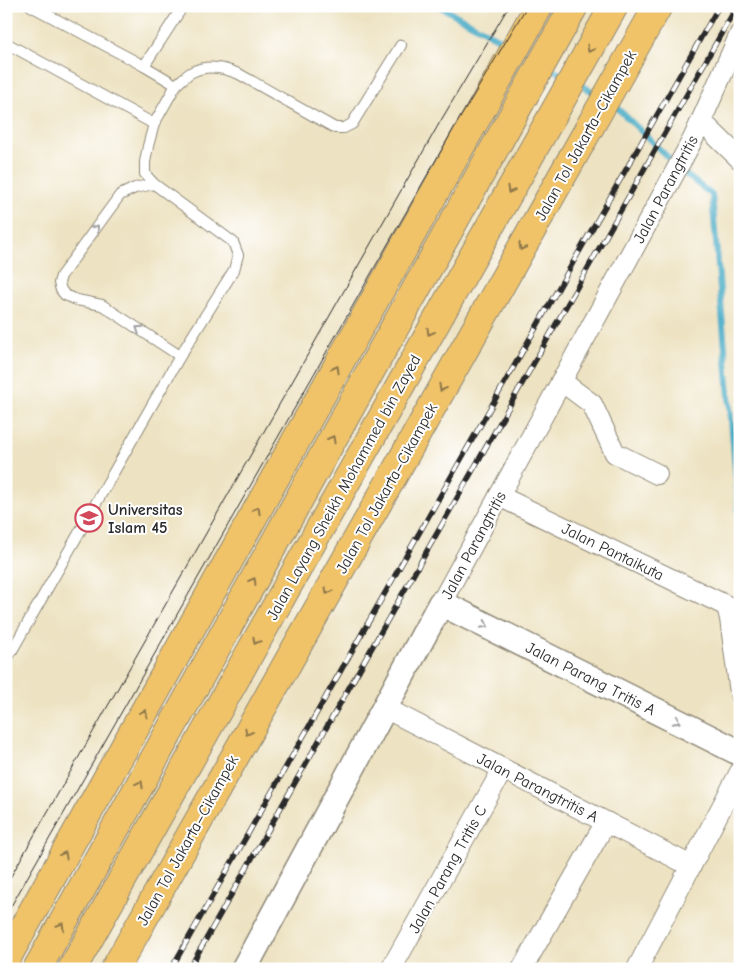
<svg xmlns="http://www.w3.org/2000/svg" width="746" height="975" font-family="'Comic Neue',sans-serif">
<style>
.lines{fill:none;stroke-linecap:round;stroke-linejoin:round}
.stream{stroke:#45aac5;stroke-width:6}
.service-casing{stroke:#8c8676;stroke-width:12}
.minor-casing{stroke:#8c8676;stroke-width:22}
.tertiary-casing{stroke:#8c8676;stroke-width:28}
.motorway-casing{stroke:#8c8676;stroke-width:30}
.service{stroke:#fff;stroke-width:10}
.minor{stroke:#fff;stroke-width:20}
.tertiary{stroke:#fff;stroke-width:25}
.motorway{stroke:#f0c369;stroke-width:28}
.tram{stroke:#2b2b2b;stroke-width:1}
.rail-casing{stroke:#2b2b2b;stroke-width:5.5}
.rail{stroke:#fff;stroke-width:4;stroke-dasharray:11;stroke-linecap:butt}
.oneway{stroke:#8e774a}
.oneway2{stroke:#a0a0a0}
.labels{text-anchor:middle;stroke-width:4;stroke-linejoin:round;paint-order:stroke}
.street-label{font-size:16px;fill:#2b2b2b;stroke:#fff}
.poi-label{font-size:16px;font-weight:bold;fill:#2b2b2b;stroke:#fff;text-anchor:start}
</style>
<rect width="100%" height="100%" fill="#fff"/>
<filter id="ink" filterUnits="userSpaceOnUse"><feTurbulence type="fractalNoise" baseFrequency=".02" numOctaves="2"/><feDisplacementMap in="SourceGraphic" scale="10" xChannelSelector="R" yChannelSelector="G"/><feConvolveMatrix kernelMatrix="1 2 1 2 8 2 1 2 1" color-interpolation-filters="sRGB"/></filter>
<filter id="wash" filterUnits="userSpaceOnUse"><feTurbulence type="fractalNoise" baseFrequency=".0096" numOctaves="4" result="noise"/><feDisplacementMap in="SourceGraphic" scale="20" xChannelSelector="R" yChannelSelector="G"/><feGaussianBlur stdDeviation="1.12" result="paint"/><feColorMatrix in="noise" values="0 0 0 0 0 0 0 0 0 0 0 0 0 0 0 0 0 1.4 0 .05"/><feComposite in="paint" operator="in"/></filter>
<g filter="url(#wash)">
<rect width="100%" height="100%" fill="#ede2c1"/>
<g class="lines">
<g class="stream">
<polyline points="439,6 510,45"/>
<polyline points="547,66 566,77"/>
<polyline points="577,83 601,96"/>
<polyline points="612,103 685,174 712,195 740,526"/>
</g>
</g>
</g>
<g filter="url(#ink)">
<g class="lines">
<g class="service-casing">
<g id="service">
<polyline points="6,43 154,124"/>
<polyline points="144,66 183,6"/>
<path d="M176 85C181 81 186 75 192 72 207 64 225 68 239 74L335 128H344L352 124 401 45"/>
<polyline points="154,184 135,188 120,195 61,276 59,283 61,290 65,295 77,300 102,305 180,356"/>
<polyline points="6,661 180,356 234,270 238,255 233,242 154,184 145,174 145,162 148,146 154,124 176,85 144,66 31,6"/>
</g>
</g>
<g class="minor-casing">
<g id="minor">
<polyline points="701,121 740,159"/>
<polyline points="561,381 592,404 615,453 657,474"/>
<polyline points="499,496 727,606 730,619 740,693"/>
<polyline points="441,603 693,139 740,34"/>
<polyline points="385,708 691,866"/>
<polyline points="391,969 503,769"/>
<polyline points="522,969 606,822"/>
<polyline points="637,969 740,772"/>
</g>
</g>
<g class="tertiary-casing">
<polyline id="tertiary" points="244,969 441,603 740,753"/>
</g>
<g class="motorway-casing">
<g id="motorway">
<polyline points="6,959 539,6"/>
<polyline points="37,969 574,6"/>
<polyline points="72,969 614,6"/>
<polyline points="115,969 658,6"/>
</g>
</g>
<use href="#service" class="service"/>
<use href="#minor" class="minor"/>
<use href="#tertiary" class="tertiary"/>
<use href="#motorway" class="motorway"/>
<g class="tram">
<polyline points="6,885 440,122 509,6"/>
<polyline points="6,915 454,128 527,6"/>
</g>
<g class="rail-casing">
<g id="rail">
<polyline points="171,969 719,6"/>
<polyline points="189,969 737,6"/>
</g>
</g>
<use href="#rail" class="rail"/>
</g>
<defs><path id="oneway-chevron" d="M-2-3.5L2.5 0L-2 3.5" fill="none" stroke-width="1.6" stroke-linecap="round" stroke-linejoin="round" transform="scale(1.25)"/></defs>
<g class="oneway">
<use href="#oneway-chevron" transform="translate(590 49) rotate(119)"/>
<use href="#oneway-chevron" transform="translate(510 190) rotate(119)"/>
<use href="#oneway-chevron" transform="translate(522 247) rotate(119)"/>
<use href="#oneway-chevron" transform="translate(430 332) rotate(119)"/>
<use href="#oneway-chevron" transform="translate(336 369) rotate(-61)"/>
<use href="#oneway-chevron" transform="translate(442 388) rotate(119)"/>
<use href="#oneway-chevron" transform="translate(332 439) rotate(-61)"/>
<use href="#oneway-chevron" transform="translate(257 510) rotate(-61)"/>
<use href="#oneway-chevron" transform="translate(253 581) rotate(-61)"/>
<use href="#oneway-chevron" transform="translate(328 591) rotate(119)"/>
<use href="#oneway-chevron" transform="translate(256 641) rotate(119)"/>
<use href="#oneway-chevron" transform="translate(144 713) rotate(-61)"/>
<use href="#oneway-chevron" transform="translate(248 732) rotate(119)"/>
<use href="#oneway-chevron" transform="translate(140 784) rotate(-61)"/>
<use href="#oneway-chevron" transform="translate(64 855) rotate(-61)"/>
<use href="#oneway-chevron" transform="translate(61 926) rotate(-61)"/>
</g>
<g class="oneway2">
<use href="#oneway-chevron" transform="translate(96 228) rotate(-54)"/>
<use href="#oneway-chevron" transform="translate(139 329) rotate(-147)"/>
<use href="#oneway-chevron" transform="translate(485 625) rotate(27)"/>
<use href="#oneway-chevron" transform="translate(677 721) rotate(27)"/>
</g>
</g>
<defs>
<g id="university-ring" transform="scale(1.4375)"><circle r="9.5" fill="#fff" stroke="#d1495b" stroke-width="1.5"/><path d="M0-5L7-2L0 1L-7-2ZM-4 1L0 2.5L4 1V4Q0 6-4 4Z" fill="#d1495b"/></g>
</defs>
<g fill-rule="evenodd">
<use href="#university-ring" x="89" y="518"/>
</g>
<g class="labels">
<g class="street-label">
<text transform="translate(585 135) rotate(-61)" y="6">Jalan Tol Jakarta–Cikampek</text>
<text transform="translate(665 189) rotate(-62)" y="6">Jalan Parangtritis</text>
<text transform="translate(343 487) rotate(-61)" y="6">Jalan Layang Sheikh Mohammed bin Zayed</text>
<text transform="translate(386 488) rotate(-61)" y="6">Jalan Tol Jakarta–Cikampek</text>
<text transform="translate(473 545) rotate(-62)" y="6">Jalan Parangtritis</text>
<text transform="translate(613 551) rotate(26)" y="6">Jalan Pantaikuta</text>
<text transform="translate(591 678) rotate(27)" y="6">Jalan Parang Tritis A</text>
<text transform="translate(538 787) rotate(27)" y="6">Jalan Parangtritis A</text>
<text transform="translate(187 840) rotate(-61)" y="6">Jalan Tol Jakarta–Cikampek</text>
<text transform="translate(447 869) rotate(-61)" y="6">Jalan Parang Tritis C</text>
</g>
<g class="poi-label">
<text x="108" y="515">Universitas<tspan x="108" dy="18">Islam 45</tspan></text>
</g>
</g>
<rect width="746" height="975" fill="none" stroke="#fff" stroke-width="25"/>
</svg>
